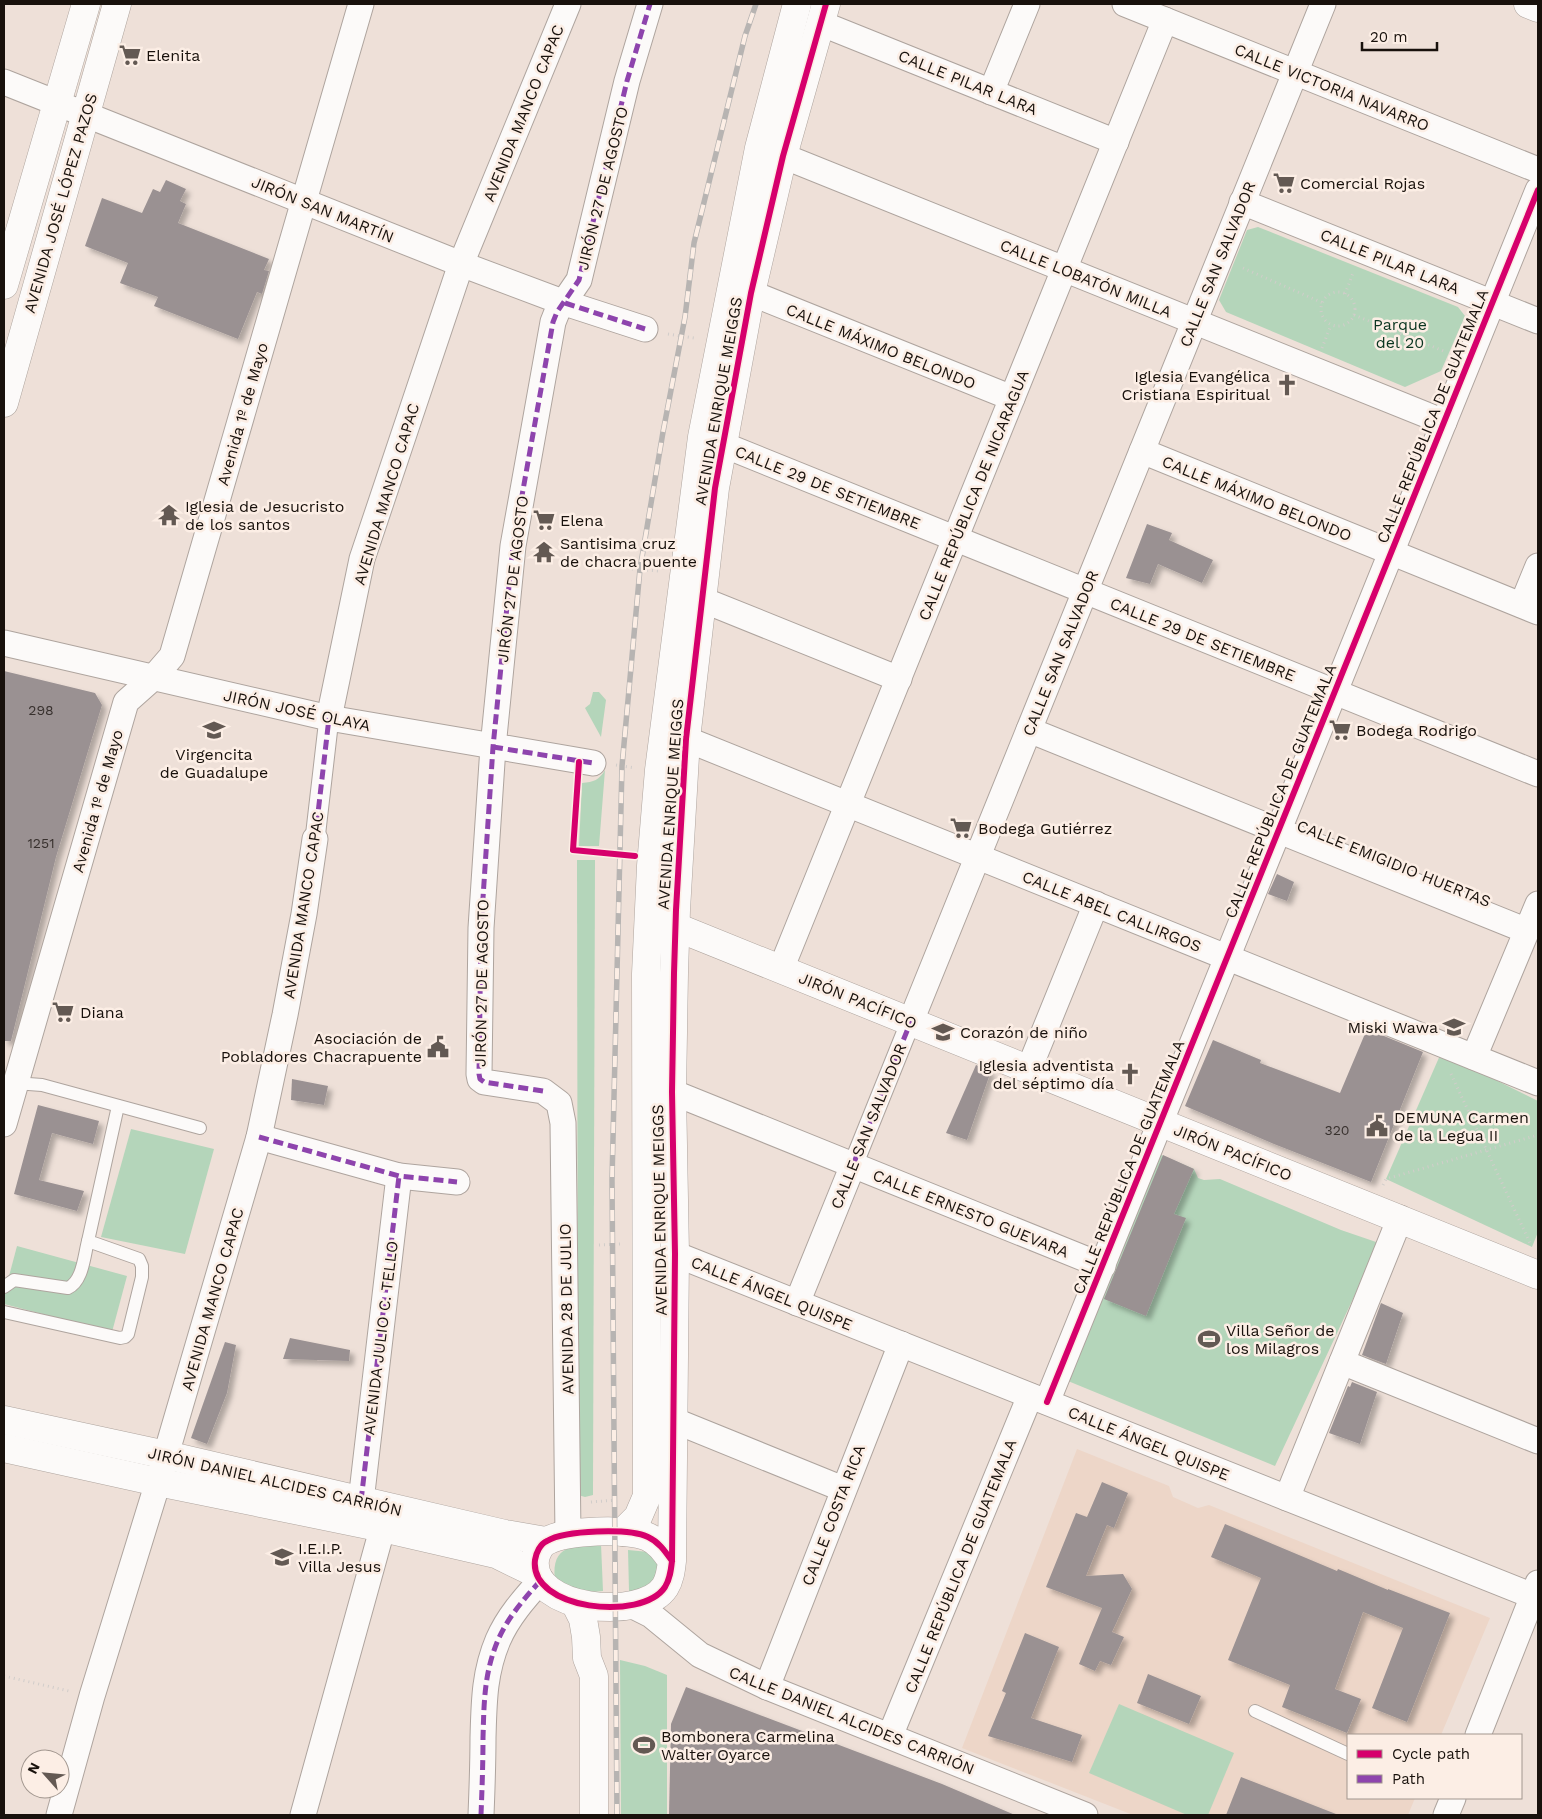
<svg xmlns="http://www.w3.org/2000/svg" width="1542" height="1819" font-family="'Work Sans',sans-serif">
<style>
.built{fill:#edd6c8}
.green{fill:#b4d5ba}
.building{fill:#9a9192;filter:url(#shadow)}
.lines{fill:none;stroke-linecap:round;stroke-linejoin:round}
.service-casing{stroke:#aea49e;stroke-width:14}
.pedestrian-casing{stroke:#aea49e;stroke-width:21}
.minor-casing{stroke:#aea49e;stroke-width:27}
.tertiary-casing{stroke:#aea49e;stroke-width:29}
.path{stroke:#d1cdca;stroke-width:3;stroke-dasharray:1 4;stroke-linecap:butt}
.service{stroke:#fcfaf9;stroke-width:12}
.pedestrian{stroke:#fcfaf9;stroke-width:19}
.minor{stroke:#fcfaf9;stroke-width:25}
.tertiary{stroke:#fcfaf9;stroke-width:28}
.rail-casing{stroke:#b7b4b2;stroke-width:5.5}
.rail{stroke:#fceee5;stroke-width:4;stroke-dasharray:11;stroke-linecap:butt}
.quiet{stroke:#8e44ad;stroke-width:5;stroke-dasharray:10 5;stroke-linecap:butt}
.cycleway-casing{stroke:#fceee5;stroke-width:9}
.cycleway{stroke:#d6006c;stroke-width:6}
.labels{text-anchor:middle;stroke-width:5;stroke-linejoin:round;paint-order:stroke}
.number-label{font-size:14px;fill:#38312e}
.poi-label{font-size:16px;fill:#18110c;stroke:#fceee5;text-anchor:start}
.street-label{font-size:16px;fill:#18110c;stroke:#fceee5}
.park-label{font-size:16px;fill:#0b3621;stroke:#fceee5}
</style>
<defs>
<filter id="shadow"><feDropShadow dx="4.5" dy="4.5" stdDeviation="2.5" flood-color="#0004"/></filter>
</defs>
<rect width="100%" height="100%" fill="#eee0d8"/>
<polygon class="built" points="1077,1449 1169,1486 1173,1497 1198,1508 1209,1505 1490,1618 1441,1735 1348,1735 1348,1798 1415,1798 1408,1815 1133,1815 962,1748"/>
<g class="green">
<polygon points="1258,227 1458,307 1465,316 1441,371 1405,387 1226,312 1219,300 1247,230"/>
<polygon points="593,692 599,692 606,700 601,737 585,708 590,704"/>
<path d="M605 770 599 846H579L582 783C594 782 599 780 605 770Z"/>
<polygon points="577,860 595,860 593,1495 585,1497 578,1495"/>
<polygon points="1441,1053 1538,1101 1538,1232 1532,1247 1386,1179"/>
<polygon points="131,1129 214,1149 185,1254 101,1237"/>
<polygon points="1159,1154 1194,1169 1198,1178 1204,1180 1220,1179 1341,1230 1379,1243 1275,1466 1068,1381"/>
<polygon points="17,1246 127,1276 112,1332 4,1304 4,1295"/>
<path d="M601 1544 603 1591 592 1592 564 1587 555 1579C551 1545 574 1545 601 1544Z"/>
<polygon points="628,1550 649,1552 660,1559 653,1593 629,1591"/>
<polygon points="620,1660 645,1666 667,1675 667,1815 621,1815"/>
<polygon points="1119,1704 1234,1753 1208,1815 1187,1815 1089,1773"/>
</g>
<g class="building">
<polygon points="166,180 186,189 180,201 186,204 178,223 269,259 264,270 269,271 262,294 257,292 238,339 154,306 158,297 120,283 128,263 85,246 102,198 142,213 153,189 160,192"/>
<polygon points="1147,524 1172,533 1169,540 1213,560 1202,583 1158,564 1150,584 1126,578"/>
<polygon points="4,671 95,693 102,705 56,857 11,1041 4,1041"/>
<polygon points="1277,874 1294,882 1287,901 1268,894"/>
<polygon points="1367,1029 1423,1052 1371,1182 1274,1144 1185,1106 1213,1040 1261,1060 1260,1063 1340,1093"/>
<polygon points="976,1065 991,1071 967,1140 946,1133"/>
<polygon points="292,1079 328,1086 324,1105 291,1100"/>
<polygon points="38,1105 99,1121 93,1144 52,1133 39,1180 84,1191 77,1211 14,1194"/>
<polygon points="1163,1155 1194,1169 1174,1214 1186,1218 1146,1316 1104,1299"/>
<polygon points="1381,1303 1403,1313 1386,1364 1362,1355"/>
<polygon points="290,1338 350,1350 349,1361 283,1359"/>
<polygon points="225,1342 236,1345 227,1393 207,1444 191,1438"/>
<polygon points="1352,1382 1377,1392 1360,1444 1329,1433 1348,1386 1350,1387"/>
<polygon points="1102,1482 1128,1493 1114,1528 1107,1525 1086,1576 1123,1574 1132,1589 1112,1632 1124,1637 1111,1665 1100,1661 1095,1671 1079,1664 1102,1608 1046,1587 1076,1513 1087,1517"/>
<polygon points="1225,1524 1337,1571 1338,1569 1388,1590 1388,1589 1450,1613 1407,1722 1372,1708 1403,1628 1363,1612 1335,1689 1361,1699 1347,1733 1282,1707 1290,1685 1228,1660 1261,1578 1211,1557"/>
<polygon points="1025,1633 1059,1647 1031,1718 1082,1735 1072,1762 988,1736 1006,1693 1002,1691"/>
<polygon points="1148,1674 1201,1696 1189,1724 1137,1703"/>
<polygon points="686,1687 942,1784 1015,1815 669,1815 671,1724"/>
<polygon points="1241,1777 1336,1814 1336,1815 1226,1815"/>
</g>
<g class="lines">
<g class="service-casing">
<g id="service">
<polyline points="15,1083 42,1085 200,1128"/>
<path d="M4 1287 14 1280 68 1288C83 1281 84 1256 88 1241"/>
<polyline points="4,1312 120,1338 125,1337 128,1334 142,1277 142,1266 139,1259 88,1241 118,1106"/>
<polyline points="1255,1711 1348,1754"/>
</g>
</g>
<g class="pedestrian-casing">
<g id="pedestrian">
<polyline points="315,839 329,718"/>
<polyline points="853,1165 911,1021"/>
</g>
</g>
<g class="minor-casing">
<g id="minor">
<polyline points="1125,4 1538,170"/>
<polyline points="820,23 1116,142"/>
<polyline points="4,82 461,264 565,303 645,329"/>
<polyline points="991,92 1027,4"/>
<polyline points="783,156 1444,422"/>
<polyline points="1242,202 1538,321"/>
<polyline points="751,293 1012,398"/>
<polyline points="704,437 1538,774"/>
<polyline points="1142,451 1538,612"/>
<polyline points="703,600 899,679"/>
<polyline points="1522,605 1538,566"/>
<polyline points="4,643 329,718 593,763"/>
<polyline points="329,718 362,559 461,264 568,4"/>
<polyline points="1029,730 1527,931"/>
<polyline points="686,739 1538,1083"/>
<polyline points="781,969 1165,20"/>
<polyline points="911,1021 1323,4"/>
<polyline points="1474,1057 1538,904"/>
<polyline points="1029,1069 1096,904"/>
<polyline points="672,1092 1103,1266"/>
<polyline points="4,1124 126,702 153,678 172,656 361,4"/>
<polyline points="259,1137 399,1176 457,1182"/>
<polyline points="675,1254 1538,1598"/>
<polyline points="797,1303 853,1165"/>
<polyline points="1342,1362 1538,1441"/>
<polyline points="1047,1402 1538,190"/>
<polyline points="673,1420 843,1489"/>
<polyline points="1287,1498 1400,1218"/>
<polyline points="361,1501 399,1176"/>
<polyline points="568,1535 563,1123 559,1103 543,1091 484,1082 480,1079 479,1074 481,928 493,747 513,546 553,322 557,312 579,280 627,81 650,4"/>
<polyline points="631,1605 651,1615 700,1655 767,1687 1085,1815"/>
<polyline points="767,1687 901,1344"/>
<polyline points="1478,1735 1538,1583"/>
<polyline points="890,1736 1030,1396"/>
<polyline points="59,1815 92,1696 158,1482 259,1137 285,1015 304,914 315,839"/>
<polyline points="303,1815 388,1508"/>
<path d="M481 1815C482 1790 483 1764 483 1738 484 1703 484 1673 498 1640 508 1617 524 1599 541 1580"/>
<polyline points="1446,1815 1453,1798"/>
</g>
</g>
<g class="tertiary-casing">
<g id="tertiary">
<polyline points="1528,4 1538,8"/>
<polyline points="4,285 86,4"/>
<polyline points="4,403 117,4"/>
<polyline points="659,926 676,927 1538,1275"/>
<polyline points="4,1420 166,1455 505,1534 546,1541"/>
<polyline points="4,1448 158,1482 383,1528 496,1554 535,1573"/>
<polyline points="623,1532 638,1517 647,1496 646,974 651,866 659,770 702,437 759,148 797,4"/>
<path d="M672 1561C665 1551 659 1542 648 1537 629 1528 565 1530 547 1541 540 1544 536 1553 535 1560 529 1610 642 1622 665 1587 670 1579 671 1570 672 1561L675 1254 672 1092 674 973 676 910 686 739 715 488 751 293 783 156 826 4"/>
<polyline points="575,1603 583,1619 586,1637 587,1658 594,1676 594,1815"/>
</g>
</g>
<g class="path">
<polyline points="1243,268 1323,303"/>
<circle cx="1338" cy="309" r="17"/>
<polyline points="1345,294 1353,273"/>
<polyline points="1354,315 1446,352"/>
<polyline points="668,334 694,338"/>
<polyline points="1322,348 1331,325"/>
<polyline points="632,569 659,571"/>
<polyline points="616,765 635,768"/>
<polyline points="1451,1074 1530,1243"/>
<polyline points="1383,1185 1386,1179 1538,1135"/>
<polyline points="599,1245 621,1244"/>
<polyline points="591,1502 617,1500"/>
<polyline points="4,1676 69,1691"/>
</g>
<use href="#service" class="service"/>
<use href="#pedestrian" class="pedestrian"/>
<use href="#minor" class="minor"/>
<use href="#tertiary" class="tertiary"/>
<g class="rail-casing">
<polyline id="rail" points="617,1815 612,1180 622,766 640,569 663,432 685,317 694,243 745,36 756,4"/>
</g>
<use href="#rail" class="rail"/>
<g class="quiet">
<polyline points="565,303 645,329"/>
<polyline points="493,747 593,763"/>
<polyline points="315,839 329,718"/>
<polyline points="543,1091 484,1082 480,1079 479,1074 481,928 493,747 513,546 553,322 557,312 579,280 627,81 650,4"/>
<polyline points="259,1137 399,1176 457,1182"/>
<polyline points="853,1165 911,1021"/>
<polyline points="361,1501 399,1176"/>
<path d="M481 1815C482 1790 483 1764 483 1738 484 1703 484 1673 498 1640 508 1617 524 1599 541 1580"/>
</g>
<g class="cycleway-casing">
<g id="cycleway">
<polyline points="579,762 573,850 635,856"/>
<polyline points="1047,1402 1538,190"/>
<path d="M672 1561C665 1551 659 1542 648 1537 629 1528 565 1530 547 1541 540 1544 536 1553 535 1560 529 1610 642 1622 665 1587 670 1579 671 1570 672 1561L675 1254 672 1092 674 973 676 910 686 739 715 488 751 293 783 156 826 4"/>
</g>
</g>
<use href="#cycleway" class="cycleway"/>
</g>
<defs>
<g id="supermarket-bare" transform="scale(1.725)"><path d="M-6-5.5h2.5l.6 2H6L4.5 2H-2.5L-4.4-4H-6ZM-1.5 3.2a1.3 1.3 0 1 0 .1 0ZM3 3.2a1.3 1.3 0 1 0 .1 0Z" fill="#635953" stroke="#fceee5" stroke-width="2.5" paint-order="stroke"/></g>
<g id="church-bare" transform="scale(1.725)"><path d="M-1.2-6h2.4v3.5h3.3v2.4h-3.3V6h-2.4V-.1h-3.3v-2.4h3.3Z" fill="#635953" stroke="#fceee5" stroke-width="2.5" paint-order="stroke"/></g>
<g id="temple-bare" transform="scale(1.725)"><path d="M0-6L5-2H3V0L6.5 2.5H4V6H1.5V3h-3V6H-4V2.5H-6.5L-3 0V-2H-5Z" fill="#635953" stroke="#fceee5" stroke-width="2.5" paint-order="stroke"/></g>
<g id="school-bare" transform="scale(1.725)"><path d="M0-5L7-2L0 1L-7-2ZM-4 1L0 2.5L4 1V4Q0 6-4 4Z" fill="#635953" stroke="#fceee5" stroke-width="2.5" paint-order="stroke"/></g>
<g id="civic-bare" transform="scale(1.725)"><path d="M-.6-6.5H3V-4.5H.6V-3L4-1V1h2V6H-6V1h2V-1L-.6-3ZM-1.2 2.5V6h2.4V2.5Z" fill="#635953" stroke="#fceee5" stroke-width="2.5" paint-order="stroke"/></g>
<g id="stadium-bare" transform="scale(1.725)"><path d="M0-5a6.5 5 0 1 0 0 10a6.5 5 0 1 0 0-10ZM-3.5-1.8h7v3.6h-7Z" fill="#635953" stroke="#fceee5" stroke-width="2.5" paint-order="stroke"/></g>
</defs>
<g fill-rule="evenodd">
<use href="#supermarket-bare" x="130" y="55"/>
<use href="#supermarket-bare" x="1284" y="183"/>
<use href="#church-bare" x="1287" y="385"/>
<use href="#temple-bare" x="169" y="515"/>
<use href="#supermarket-bare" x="544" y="520"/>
<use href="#temple-bare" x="544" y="552"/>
<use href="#school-bare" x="214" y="730"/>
<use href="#supermarket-bare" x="1340" y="730"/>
<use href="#supermarket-bare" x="961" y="828"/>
<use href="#supermarket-bare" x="63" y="1012"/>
<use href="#school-bare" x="1454" y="1027"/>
<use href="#school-bare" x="943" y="1032"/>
<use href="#civic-bare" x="438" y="1047"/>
<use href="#church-bare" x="1130" y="1074"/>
<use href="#civic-bare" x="1377" y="1126"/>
<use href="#stadium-bare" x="1209" y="1339"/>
<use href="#school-bare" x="282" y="1557"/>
<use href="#stadium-bare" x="644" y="1745"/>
</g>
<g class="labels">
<g class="number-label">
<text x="41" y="715">298</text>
<text x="41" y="848">1251</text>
<text x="1337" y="1135">320</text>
</g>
<g class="poi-label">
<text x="146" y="61">Elenita</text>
<text x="1300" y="189">Comercial Rojas</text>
<text x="1270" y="382" text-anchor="end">Iglesia Evangélica<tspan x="1270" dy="18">Cristiana Espiritual</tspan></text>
<text x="185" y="512">Iglesia de Jesucristo<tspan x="185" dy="18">de los santos</tspan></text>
<text x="560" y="526">Elena</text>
<text x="560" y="549">Santisima cruz<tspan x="560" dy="18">de chacra puente</tspan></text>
<text x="1356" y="736">Bodega Rodrigo</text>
<text x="214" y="760" text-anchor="middle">Virgencita<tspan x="214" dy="18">de Guadalupe</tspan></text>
<text x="978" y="834">Bodega Gutiérrez</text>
<text x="80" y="1018">Diana</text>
<text x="1438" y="1033" text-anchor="end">Miski Wawa</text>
<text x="960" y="1038">Corazón de niño</text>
<text x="422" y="1044" text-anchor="end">Asociación de<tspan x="422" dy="18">Pobladores Chacrapuente</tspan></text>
<text x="1114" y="1071" text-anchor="end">Iglesia adventista<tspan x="1114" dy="18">del séptimo día</tspan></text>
<text x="1394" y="1123">DEMUNA Carmen<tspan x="1394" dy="18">de la Legua II</tspan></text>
<text x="1226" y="1336">Villa Señor de<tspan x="1226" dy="18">los Milagros</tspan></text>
<text x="298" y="1554">I.E.I.P.<tspan x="298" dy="18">Villa Jesus</tspan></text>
<text x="661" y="1742">Bombonera Carmelina<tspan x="661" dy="18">Walter Oyarce</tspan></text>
</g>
<g class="street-label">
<text transform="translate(968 82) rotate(22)" y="6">CALLE PILAR LARA</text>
<text transform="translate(1332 87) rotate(22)" y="6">CALLE VICTORIA NAVARRO</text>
<text transform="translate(523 113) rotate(-68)" y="6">AVENIDA MANCO CAPAC</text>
<text transform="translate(602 188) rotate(-76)" y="6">JIRÓN 27 DE AGOSTO</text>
<text transform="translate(60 203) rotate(-74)" y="6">AVENIDA JOSÉ LÓPEZ PAZOS</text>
<text transform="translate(323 209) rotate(22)" y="6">JIRÓN SAN MARTÍN</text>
<text transform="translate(1390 261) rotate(22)" y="6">CALLE PILAR LARA</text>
<text transform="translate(1217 264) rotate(-68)" y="6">CALLE SAN SALVADOR</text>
<text transform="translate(1086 278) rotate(22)" y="6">CALLE LOBATÓN MILLA</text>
<text transform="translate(881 346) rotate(22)" y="6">CALLE MÁXIMO BELONDO</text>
<text transform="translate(718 401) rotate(-80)" y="6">AVENIDA ENRIQUE MEIGGS</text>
<text transform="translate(242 414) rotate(-74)" y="6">Avenida 1º de Mayo</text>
<text transform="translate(1432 416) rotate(-68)" y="6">CALLE REPÚBLICA DE GUATEMALA</text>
<text transform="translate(828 487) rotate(22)" y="6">CALLE 29 DE SETIEMBRE</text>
<text transform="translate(386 494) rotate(-73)" y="6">AVENIDA MANCO CAPAC</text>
<text transform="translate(973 495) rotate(-68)" y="6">CALLE REPÚBLICA DE NICARAGUA</text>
<text transform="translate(1257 498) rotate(22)" y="6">CALLE MÁXIMO BELONDO</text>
<text transform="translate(512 579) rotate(-83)" y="6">JIRÓN 27 DE AGOSTO</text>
<text transform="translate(1203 639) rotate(22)" y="6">CALLE 29 DE SETIEMBRE</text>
<text transform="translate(1060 653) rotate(-68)" y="6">CALLE SAN SALVADOR</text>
<text transform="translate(297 710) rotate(12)" y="6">JIRÓN JOSÉ OLAYA</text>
<text transform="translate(1280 791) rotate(-68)" y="6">CALLE REPÚBLICA DE GUATEMALA</text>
<text transform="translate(97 801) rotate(-74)" y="6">Avenida 1º de Mayo</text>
<text transform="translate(670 804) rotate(-86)" y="6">AVENIDA ENRIQUE MEIGGS</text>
<text transform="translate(1394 863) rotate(22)" y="6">CALLE EMIGIDIO HUERTAS</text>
<text transform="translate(303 905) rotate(-81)" y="6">AVENIDA MANCO CAPAC</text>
<text transform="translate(1112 911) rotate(22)" y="6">CALLE ABEL CALLIRGOS</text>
<text transform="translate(481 983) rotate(-89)" y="6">JIRÓN 27 DE AGOSTO</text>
<text transform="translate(858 1000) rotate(22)" y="6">JIRÓN PACÍFICO</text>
<text transform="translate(868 1126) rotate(-68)" y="6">CALLE SAN SALVADOR</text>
<text transform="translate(1233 1152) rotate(22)" y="6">JIRÓN PACÍFICO</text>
<text transform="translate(1128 1167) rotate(-68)" y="6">CALLE REPÚBLICA DE GUATEMALA</text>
<text transform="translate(659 1210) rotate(-91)" y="6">AVENIDA ENRIQUE MEIGGS</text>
<text transform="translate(971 1213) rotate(22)" y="6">CALLE ERNESTO GUEVARA</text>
<text transform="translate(772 1293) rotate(22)" y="6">CALLE ÁNGEL QUISPE</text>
<text transform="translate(212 1299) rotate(-74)" y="6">AVENIDA MANCO CAPAC</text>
<text transform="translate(566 1309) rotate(-91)" y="6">AVENIDA 28 DE JULIO</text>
<text transform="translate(380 1338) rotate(-83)" y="6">AVENIDA JULIO C. TELLO</text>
<text transform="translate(1149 1443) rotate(22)" y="6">CALLE ÁNGEL QUISPE</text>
<text transform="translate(275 1481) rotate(13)" y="6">JIRÓN DANIEL ALCIDES CARRIÓN</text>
<text transform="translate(833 1515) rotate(-69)" y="6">CALLE COSTA RICA</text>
<text transform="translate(960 1566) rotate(-68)" y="6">CALLE REPÚBLICA DE GUATEMALA</text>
<text transform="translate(852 1720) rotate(22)" y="6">CALLE DANIEL ALCIDES CARRIÓN</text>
</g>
<g class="park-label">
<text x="1400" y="330">Parque<tspan x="1400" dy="18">del 20</tspan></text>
</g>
</g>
<rect width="1542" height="1819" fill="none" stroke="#18110c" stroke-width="10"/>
<rect x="1347" y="1734" width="175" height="65" fill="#fceee5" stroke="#a1968e"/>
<rect x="1357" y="1750" width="25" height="8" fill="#d6006c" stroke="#a1968e"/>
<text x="1392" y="1759" font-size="15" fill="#18110c">Cycle path</text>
<rect x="1357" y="1775" width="25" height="8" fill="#8e44ad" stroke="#a1968e"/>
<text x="1392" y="1784" font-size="15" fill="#18110c">Path</text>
<g transform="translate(45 1774) rotate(297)"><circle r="24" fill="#fceee5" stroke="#a1968e"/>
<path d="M0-4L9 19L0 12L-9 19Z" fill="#635953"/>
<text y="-8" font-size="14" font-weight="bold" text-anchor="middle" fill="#18110c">N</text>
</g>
<path d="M1362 42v8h75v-8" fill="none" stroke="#18110c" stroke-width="2.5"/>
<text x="1370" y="42" font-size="15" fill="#18110c" stroke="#fceee5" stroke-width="4" paint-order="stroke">20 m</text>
</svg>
